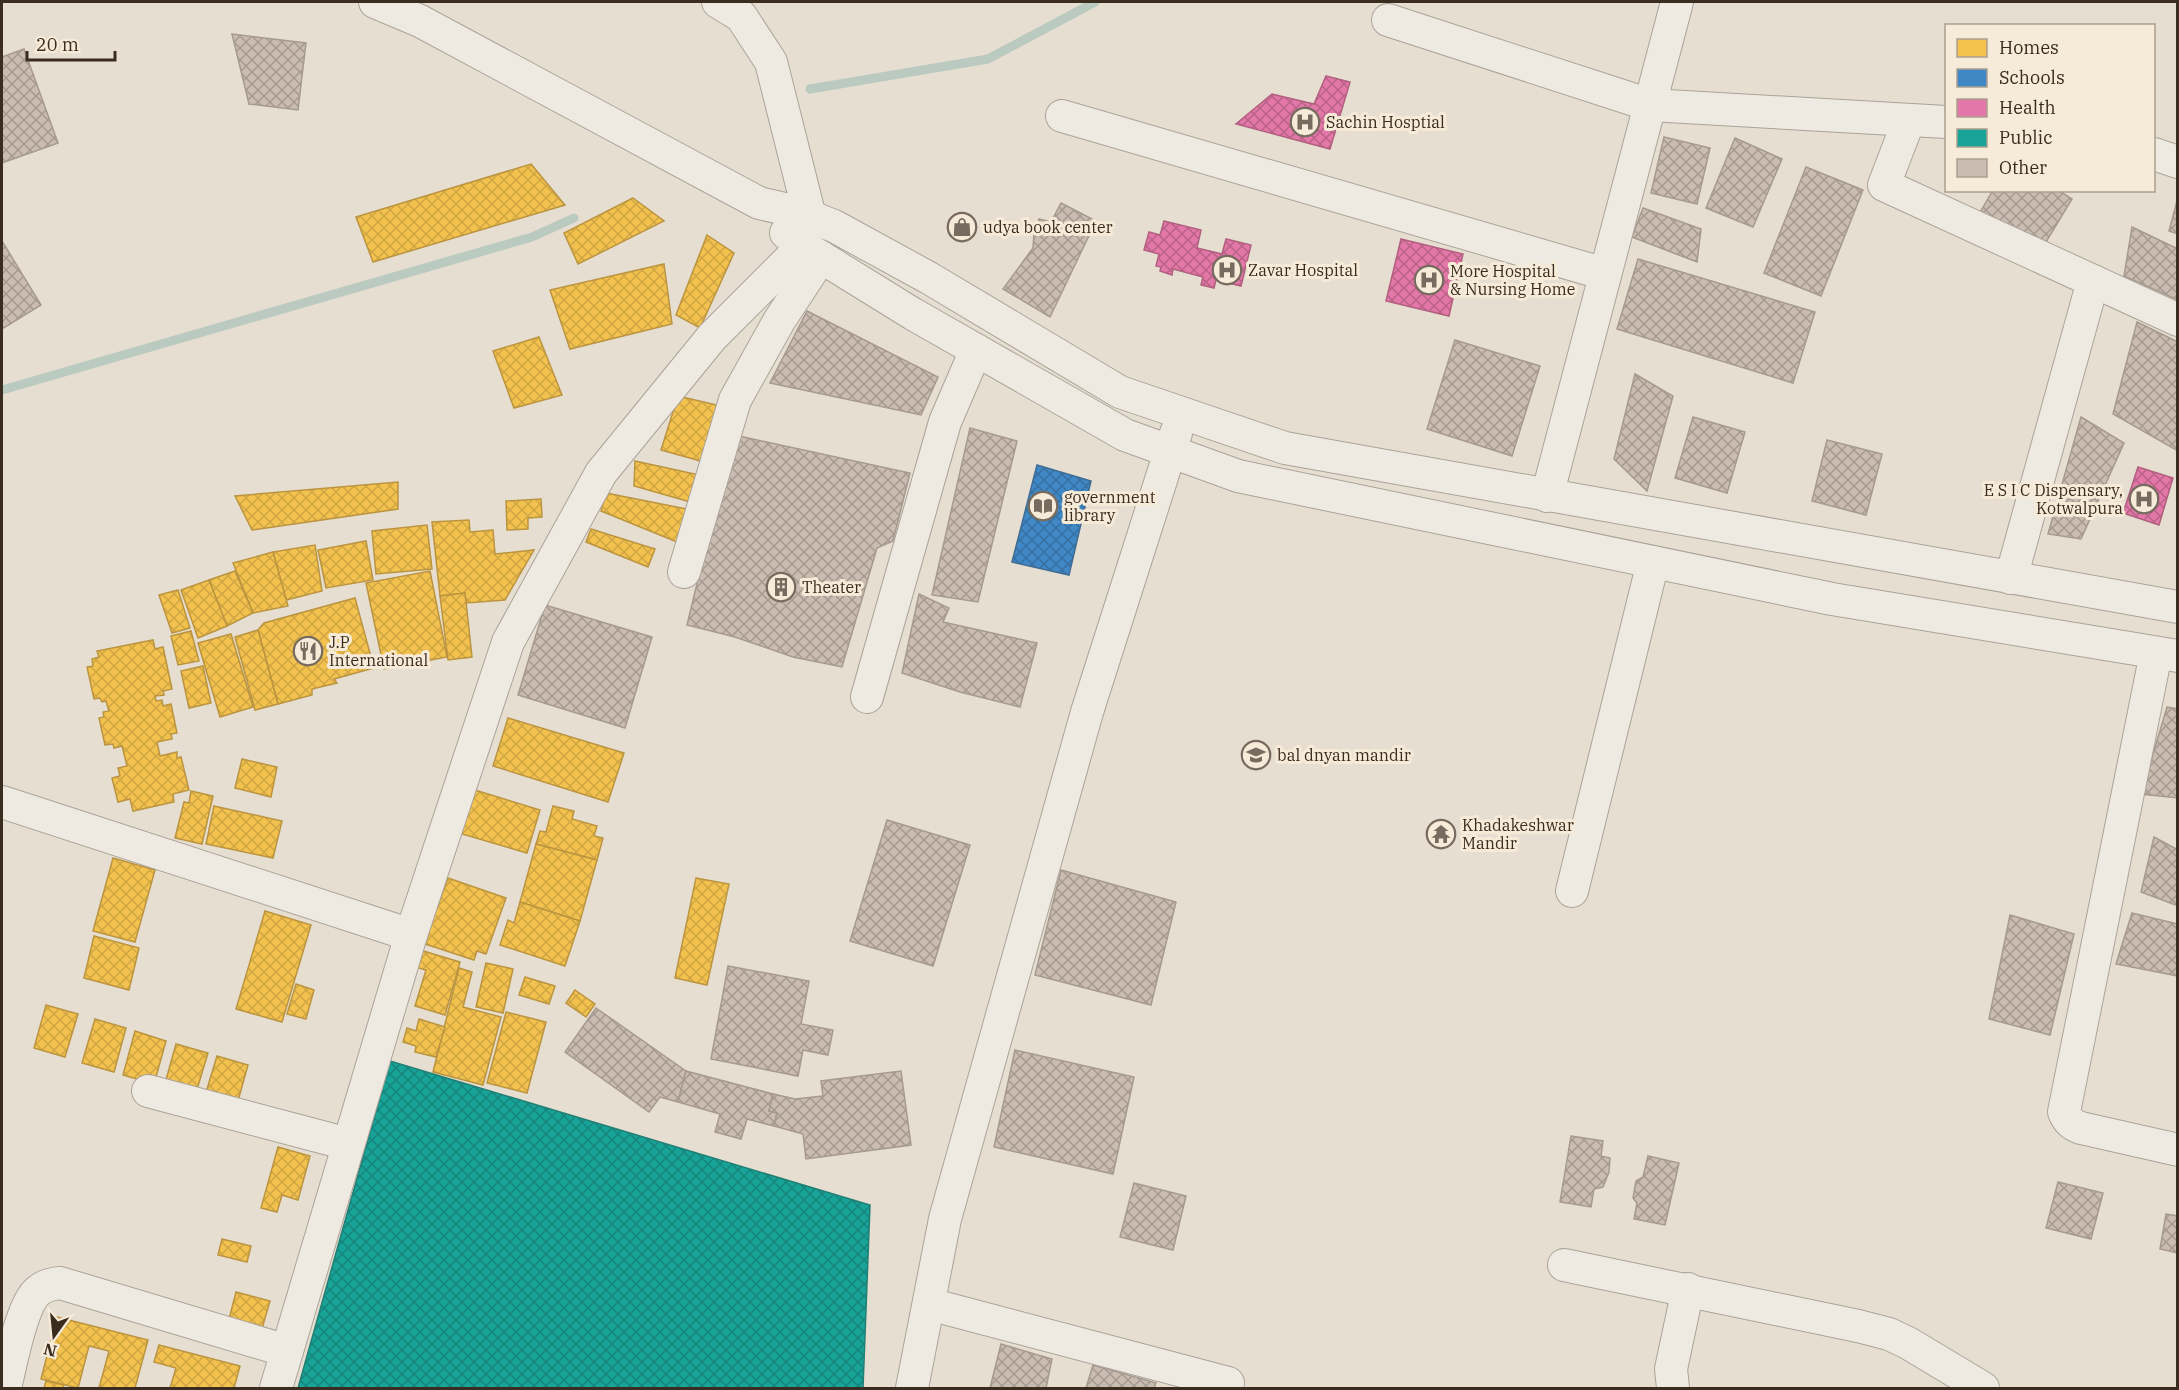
<svg xmlns="http://www.w3.org/2000/svg" width="2179" height="1390" font-family="'IBM Plex Serif',serif">
<style>
.homes{fill:url(#homes-cross-hatch);stroke:#bb9440;stroke-width:1.5}
.schools{fill:url(#schools-cross-hatch);stroke:#3e6c94;stroke-width:1.5}
.health{fill:url(#health-cross-hatch);stroke:#b1607f;stroke-width:1.5}
.public{fill:url(#public-cross-hatch);stroke:#227f74;stroke-width:1.5}
.lines{fill:none;stroke-linecap:round;stroke-linejoin:round}
.stream{stroke:#bbcac0;stroke-width:9}
.building{fill:url(#building-cross-hatch);stroke:#a69a8f;stroke-width:1.5}
.minor-casing{stroke:#aba399;stroke-width:34}
.minor{stroke:#eeeae2;stroke-width:32}
.labels{text-anchor:middle;stroke-width:6;stroke-linejoin:round;paint-order:stroke}
.poi-label{font-size:16px;fill:#3b2c20;stroke:#f6ebd8;text-anchor:start}
</style>
<defs>
<pattern id="homes-cross-hatch" width="8" height="8" patternUnits="userSpaceOnUse" patternTransform="scale(1.5)"><rect width="8" height="8" fill="#f2c14e"/><path d="M0 0l8 8M0 8l8-8" fill="none" stroke="#d0a644"/></pattern>
<pattern id="schools-cross-hatch" width="8" height="8" patternUnits="userSpaceOnUse" patternTransform="scale(1.5)"><rect width="8" height="8" fill="#3f88c5"/><path d="M0 0l8 8M0 8l8-8" fill="none" stroke="#366fa0"/></pattern>
<pattern id="health-cross-hatch" width="8" height="8" patternUnits="userSpaceOnUse" patternTransform="scale(1.5)"><rect width="8" height="8" fill="#e377a8"/><path d="M0 0l8 8M0 8l8-8" fill="none" stroke="#b96288"/></pattern>
<pattern id="public-cross-hatch" width="8" height="8" patternUnits="userSpaceOnUse" patternTransform="scale(1.5)"><rect width="8" height="8" fill="#17a398"/><path d="M0 0l8 8M0 8l8-8" fill="none" stroke="#16857c"/></pattern>
<pattern id="building-cross-hatch" width="8" height="8" patternUnits="userSpaceOnUse" patternTransform="scale(1.5)"><rect width="8" height="8" fill="#cabcb1"/><path d="M0 0l8 8M0 8l8-8" fill="none" stroke="#a59990"/></pattern>
</defs>
<rect width="100%" height="100%" fill="#e6ded0"/>
<g class="homes">
<polygon points="531,164 565,205 373,262 356,217"/>
<polygon points="633,198 664,221 578,264 564,233"/>
<polygon points="707,235 734,253 700,328 676,315"/>
<polygon points="664,264 672,324 570,349 550,290"/>
<polygon points="539,337 562,395 514,408 493,351"/>
<polygon points="678,396 721,406 704,462 661,450"/>
<polygon points="635,461 704,476 694,503 634,486"/>
<polygon points="398,482 398,509 252,530 235,496"/>
<polygon points="606,493 687,509 677,542 601,511"/>
<polygon points="541,499 542,517 528,518 528,529 507,530 506,501"/>
<polygon points="469,520 470,532 493,530 495,554 534,550 505,600 466,603 465,593 440,596 432,522"/>
<polygon points="427,525 432,569 376,574 372,531"/>
<polygon points="591,529 655,549 648,567 586,542"/>
<polygon points="366,541 373,580 326,588 318,550"/>
<polygon points="315,545 322,591 286,600 273,552"/>
<polygon points="273,552 288,606 253,613 233,563"/>
<polygon points="235,571 253,613 227,626 209,580"/>
<polygon points="430,571 447,657 384,669 366,583"/>
<polygon points="209,580 227,626 198,638 181,590"/>
<polygon points="178,590 190,628 172,633 159,595"/>
<polygon points="465,593 472,657 448,660 440,596"/>
<polygon points="355,598 374,668 334,679 337,683 312,689 312,695 278,704 258,630 264,623"/>
<polygon points="258,630 278,704 255,710 235,637"/>
<polygon points="191,631 199,661 178,665 171,636"/>
<polygon points="231,634 253,707 220,717 198,643"/>
<polygon points="153,640 155,649 163,647 172,689 163,691 164,695 155,696 156,701 162,700 163,706 171,704 177,733 171,734 172,739 157,742 160,756 177,752 177,758 181,757 189,790 173,794 174,802 133,811 130,799 118,802 112,778 120,776 118,768 127,766 122,746 114,748 113,744 105,745 99,718 104,717 103,712 109,711 106,701 102,702 100,698 94,699 87,667 93,666 92,659 99,657 97,651"/>
<polygon points="203,666 211,703 189,708 181,671"/>
<polygon points="508,718 624,753 608,802 493,766"/>
<polygon points="242,759 277,767 271,797 235,788"/>
<polygon points="465,787 540,810 527,853 452,831"/>
<polygon points="191,791 213,796 202,844 175,838 184,802 189,803"/>
<polygon points="214,806 282,821 273,858 206,844"/>
<polygon points="553,806 574,811 572,819 597,826 594,836 603,838 597,860 536,844 540,831 546,832"/>
<polygon points="536,844 597,860 580,921 520,902"/>
<polygon points="113,858 155,870 135,942 93,931"/>
<polygon points="448,878 506,898 486,954 477,951 474,960 425,944 429,933 419,930 429,905 437,908"/>
<polygon points="696,878 729,884 707,985 675,978"/>
<polygon points="520,902 580,921 565,966 500,945 508,920 514,923"/>
<polygon points="265,911 311,925 282,1022 236,1009"/>
<polygon points="94,936 139,948 129,990 84,978"/>
<polygon points="420,950 460,962 445,1015 415,1006 426,970 415,967"/>
<polygon points="486,963 513,969 503,1013 476,1007"/>
<polygon points="459,968 472,972 463,1007 501,1017 483,1085 433,1072"/>
<polygon points="525,977 555,986 549,1004 519,995"/>
<polygon points="296,984 314,990 306,1019 287,1014"/>
<polygon points="575,990 595,1004 586,1017 566,1003"/>
<polygon points="46,1005 78,1014 65,1057 34,1048"/>
<polygon points="506,1012 546,1022 527,1093 487,1083"/>
<polygon points="95,1019 126,1028 114,1072 82,1063"/>
<polygon points="419,1019 445,1027 436,1057 415,1052 416,1046 403,1042 407,1028 416,1031"/>
<polygon points="135,1031 166,1041 154,1084 123,1075"/>
<polygon points="176,1044 208,1053 195,1096 164,1087"/>
<polygon points="217,1056 248,1065 236,1108 204,1099"/>
<polygon points="278,1147 310,1156 298,1200 282,1195 277,1212 261,1208"/>
<polygon points="222,1239 251,1246 247,1262 218,1255"/>
<polygon points="236,1292 270,1301 259,1339 226,1331"/>
<polygon points="57,1317 148,1340 135,1388 99,1388 109,1351 89,1346 78,1388 41,1379"/>
<polygon points="159,1345 240,1366 234,1388 170,1388 176,1368 154,1362"/>
<polygon points="46,1381 64,1385 63,1388 44,1388"/>
</g>
<polygon class="schools" points="1037,465 1091,481 1069,575 1012,562"/>
<g class="health">
<polygon points="1326,76 1350,82 1330,149 1236,124 1272,94 1314,104"/>
<polygon points="1164,221 1201,230 1197,248 1222,254 1226,239 1251,245 1241,286 1216,280 1214,288 1201,285 1203,277 1173,269 1172,275 1160,271 1161,267 1156,266 1159,254 1144,250 1149,232 1160,235"/>
<polygon points="1401,239 1463,254 1449,316 1386,301"/>
<polygon points="2138,467 2173,478 2159,525 2123,513"/>
</g>
<polygon class="public" points="390,1061 870,1205 863,1388 298,1388"/>
<g class="lines">
<g class="stream">
<polyline points="810,89 988,59 1095,2"/>
<polyline points="2,390 532,237 574,218"/>
</g>
</g>
<g class="building">
<polygon points="232,34 306,43 298,110 249,104"/>
<polygon points="24,49 58,143 2,163 2,57"/>
<polygon points="1664,137 1710,148 1697,204 1651,193"/>
<polygon points="1735,138 1782,159 1753,227 1706,208"/>
<polygon points="1806,167 1863,190 1821,296 1764,273"/>
<polygon points="1993,190 2058,190 2072,199 2040,252 1978,216"/>
<polygon points="2178,197 2178,234 2169,231"/>
<polygon points="1061,203 1096,221 1050,317 1003,289 1033,248 1034,234 1039,219 1051,222"/>
<polygon points="1643,208 1701,229 1697,262 1632,237"/>
<polygon points="2132,227 2178,249 2178,300 2124,276"/>
<polygon points="2,241 41,305 2,329"/>
<polygon points="1638,259 1815,312 1793,383 1617,329"/>
<polygon points="807,311 938,377 921,415 770,383"/>
<polygon points="2137,322 2178,342 2178,451 2113,414"/>
<polygon points="1455,340 1540,366 1512,456 1427,429"/>
<polygon points="1635,374 1673,396 1647,491 1614,459"/>
<polygon points="1693,417 1745,432 1727,493 1675,478"/>
<polygon points="2081,417 2124,443 2081,539 2048,534"/>
<polygon points="970,428 1017,441 978,602 932,595"/>
<polygon points="739,436 910,473 893,541 877,548 842,667 793,657 735,637 687,625 724,472"/>
<polygon points="1827,440 1882,454 1866,515 1812,501"/>
<polygon points="919,594 949,608 943,622 1037,643 1020,707 960,692 902,673"/>
<polygon points="545,605 652,637 625,728 518,695"/>
<polygon points="2167,707 2178,709 2178,798 2141,794"/>
<polygon points="887,820 970,845 933,966 850,941"/>
<polygon points="2154,837 2178,850 2178,906 2141,892"/>
<polygon points="1061,870 1176,902 1151,1005 1035,975"/>
<polygon points="2132,913 2178,924 2178,976 2116,964"/>
<polygon points="2010,915 2074,934 2050,1035 1989,1019"/>
<polygon points="728,966 809,981 801,1024 833,1030 828,1055 803,1050 798,1076 711,1059"/>
<polygon points="596,1008 686,1071 678,1102 660,1097 649,1112 565,1052"/>
<polygon points="1015,1050 1134,1077 1113,1174 994,1147"/>
<polygon points="686,1071 773,1094 769,1111 777,1113 774,1126 747,1119 741,1139 715,1132 720,1114 678,1102"/>
<polygon points="901,1071 911,1145 806,1159 803,1134 774,1126 777,1113 769,1111 773,1094 795,1099 823,1096 821,1081"/>
<polygon points="1571,1136 1603,1141 1601,1156 1610,1158 1609,1172 1603,1187 1594,1189 1591,1207 1560,1202"/>
<polygon points="1648,1156 1679,1163 1665,1225 1634,1219 1637,1203 1633,1198 1636,1181 1643,1177"/>
<polygon points="2058,1182 2103,1193 2091,1239 2046,1228"/>
<polygon points="1134,1183 1186,1196 1173,1250 1120,1237"/>
<polygon points="2166,1214 2178,1216 2178,1253 2160,1249"/>
<polygon points="1001,1344 1052,1359 1046,1388 990,1388"/>
<polygon points="1093,1365 1156,1383 1154,1388 1086,1388"/>
</g>
<g class="lines">
<g class="minor-casing">
<g id="minor">
<polyline points="375,2 420,21 759,203 798,212 834,226 929,278 1120,392 1285,448 2178,607"/>
<polyline points="1388,20 1650,105 1946,122"/>
<polyline points="1062,116 1605,274"/>
<polyline points="1909,120 1884,185 2178,320"/>
<polyline points="2154,154 2178,162"/>
<polyline points="786,233 803,246 913,314 1125,435 1238,476 1832,599 2178,656"/>
<polyline points="1547,496 1677,2"/>
<polyline points="684,572 735,400 779,321 821,257"/>
<polyline points="2011,578 2093,281"/>
<path d="M2156 653 2064 1112C2068 1121 2072 1125 2081 1128L2178 1150"/>
<polyline points="867,697 945,422 976,350"/>
<polyline points="2,802 411,935"/>
<polyline points="1572,891 1653,562"/>
<polyline points="148,1091 348,1144"/>
<polyline points="1564,1265 1858,1326 1889,1334 1908,1343 1983,1388"/>
<polyline points="929,1304 1228,1383"/>
<path d="M5 1388C11 1365 21 1305 38 1291 45 1285 52 1284 60 1283L287 1351"/>
<polyline points="276,1388 411,935 508,642 601,473 712,337 803,246 810,217 771,62 741,16 718,2"/>
<polyline points="912,1388 945,1219 1087,712 1176,433"/>
<polyline points="1673,1388 1671,1369 1688,1289"/>
</g>
</g>
<use href="#minor" class="minor"/>
</g>
<defs>
<g id="hospital-ring" transform="scale(1.5)"><circle r="9.5" fill="#f6ebd8" stroke="#776a5e" stroke-width="1.5"/><path d="M-5-5h3v3.5h4V-5h3V5h-3V1.5h-4V5h-3Z" fill="#776a5e"/></g>
<g id="shop-ring" transform="scale(1.5)"><circle r="9.5" fill="#f6ebd8" stroke="#776a5e" stroke-width="1.5"/><path d="M-5-2.5h2.3a2.7 3.5 0 0 1 5.4 0H5L5.5 6h-11ZM-1.5-2.5h3a1.5 2.3 0 0 0-3 0Z" fill="#776a5e"/></g>
<g id="library-ring" transform="scale(1.5)"><circle r="9.5" fill="#f6ebd8" stroke="#776a5e" stroke-width="1.5"/><path d="M-6-4Q-3-5.5-.7-3.5V5Q-3 3-6 4ZM6-4Q3-5.5 .7-3.5V5Q3 3 6 4Z" fill="#776a5e"/></g>
<g id="building-ring" transform="scale(1.5)"><circle r="9.5" fill="#f6ebd8" stroke="#776a5e" stroke-width="1.5"/><path d="M-4-6H4V6H1V3H-1V6H-4ZM-2.5-4.3h1.7v1.8h-1.7ZM.8-4.3h1.7v1.8H.8ZM-2.5-1h1.7V.8h-1.7ZM.8-1h1.7V.8H.8Z" fill="#776a5e"/></g>
<g id="restaurant-ring" transform="scale(1.5)"><circle r="9.5" fill="#f6ebd8" stroke="#776a5e" stroke-width="1.5"/><path d="M-5-6h1v4h1v-4h1v4h1v-4h1v5L-1.5 .5V6h-2V.5L-5-1ZM5-6V6H3V1.5H1.5Q1.5-4 5-6Z" fill="#776a5e"/></g>
<g id="school-ring" transform="scale(1.5)"><circle r="9.5" fill="#f6ebd8" stroke="#776a5e" stroke-width="1.5"/><path d="M0-5L7-2L0 1L-7-2ZM-4 1L0 2.5L4 1V4Q0 6-4 4Z" fill="#776a5e"/></g>
<g id="temple-ring" transform="scale(1.5)"><circle r="9.5" fill="#f6ebd8" stroke="#776a5e" stroke-width="1.5"/><path d="M0-6L5-2H3V0L6.5 2.5H4V6H1.5V3h-3V6H-4V2.5H-6.5L-3 0V-2H-5Z" fill="#776a5e"/></g>
</defs>
<g fill-rule="evenodd">
<use href="#hospital-ring" x="1305" y="122"/>
<use href="#shop-ring" x="962" y="227"/>
<use href="#hospital-ring" x="1227" y="270"/>
<use href="#hospital-ring" x="1429" y="280"/>
<use href="#hospital-ring" x="2144" y="499"/>
<use href="#library-ring" x="1043" y="506"/>
<use href="#building-ring" x="781" y="587"/>
<use href="#restaurant-ring" x="308" y="651"/>
<use href="#school-ring" x="1256" y="755"/>
<use href="#temple-ring" x="1441" y="834"/>
</g>
<g class="labels">
<g class="poi-label">
<text x="1326" y="128">Sachin Hosptial</text>
<text x="983" y="233">udya book center</text>
<text x="1248" y="276">Zavar Hospital</text>
<text x="1450" y="277">More Hospital<tspan x="1450" dy="18">&amp; Nursing Home</tspan></text>
<text x="2123" y="496" text-anchor="end">E S I C Dispensary,<tspan x="2123" dy="18">Kotwalpura</tspan></text>
<text x="1064" y="503">government<tspan x="1064" dy="18">library</tspan></text>
<text x="802" y="593">Theater</text>
<text x="329" y="648">J.P<tspan x="329" dy="18">International</tspan></text>
<text x="1277" y="761">bal dnyan mandir</text>
<text x="1462" y="831">Khadakeshwar<tspan x="1462" dy="18">Mandir</tspan></text>
</g>
</g>
<rect width="2179" height="1390" fill="none" stroke="#3b2c20" stroke-width="6"/>
<rect x="1945" y="24" width="210" height="168" fill="#f6ebd8" stroke="#ab9f8e" stroke-width="1.5"/>
<rect x="1957" y="39" width="30" height="18" fill="#f2c14e" stroke="#ab9f8e" stroke-width="1.5"/>
<text x="1999" y="54" font-size="18" fill="#3b2c20">Homes</text>
<rect x="1957" y="69" width="30" height="18" fill="#3f88c5" stroke="#ab9f8e" stroke-width="1.5"/>
<text x="1999" y="84" font-size="18" fill="#3b2c20">Schools</text>
<rect x="1957" y="99" width="30" height="18" fill="#e377a8" stroke="#ab9f8e" stroke-width="1.5"/>
<text x="1999" y="114" font-size="18" fill="#3b2c20">Health</text>
<rect x="1957" y="129" width="30" height="18" fill="#17a398" stroke="#ab9f8e" stroke-width="1.5"/>
<text x="1999" y="144" font-size="18" fill="#3b2c20">Public</text>
<rect x="1957" y="159" width="30" height="18" fill="#cabcb1" stroke="#ab9f8e" stroke-width="1.5"/>
<text x="1999" y="174" font-size="18" fill="#3b2c20">Other</text>
<g transform="translate(54 1336) rotate(195)" stroke="#f6ebd8" stroke-width="4.5" paint-order="stroke">
<path d="M0-4.5L10 22L0 15L-10 22Z" fill="#3b2c20"/>
<text y="-9" font-size="16" font-weight="bold" text-anchor="middle" fill="#3b2c20">N</text>
</g>
<path d="M27 51v9h88v-9" fill="none" stroke="#3b2c20" stroke-width="3"/>
<text x="36" y="51" font-size="18" fill="#3b2c20" stroke="#f6ebd8" stroke-width="4.5" paint-order="stroke">20 m</text>
</svg>
